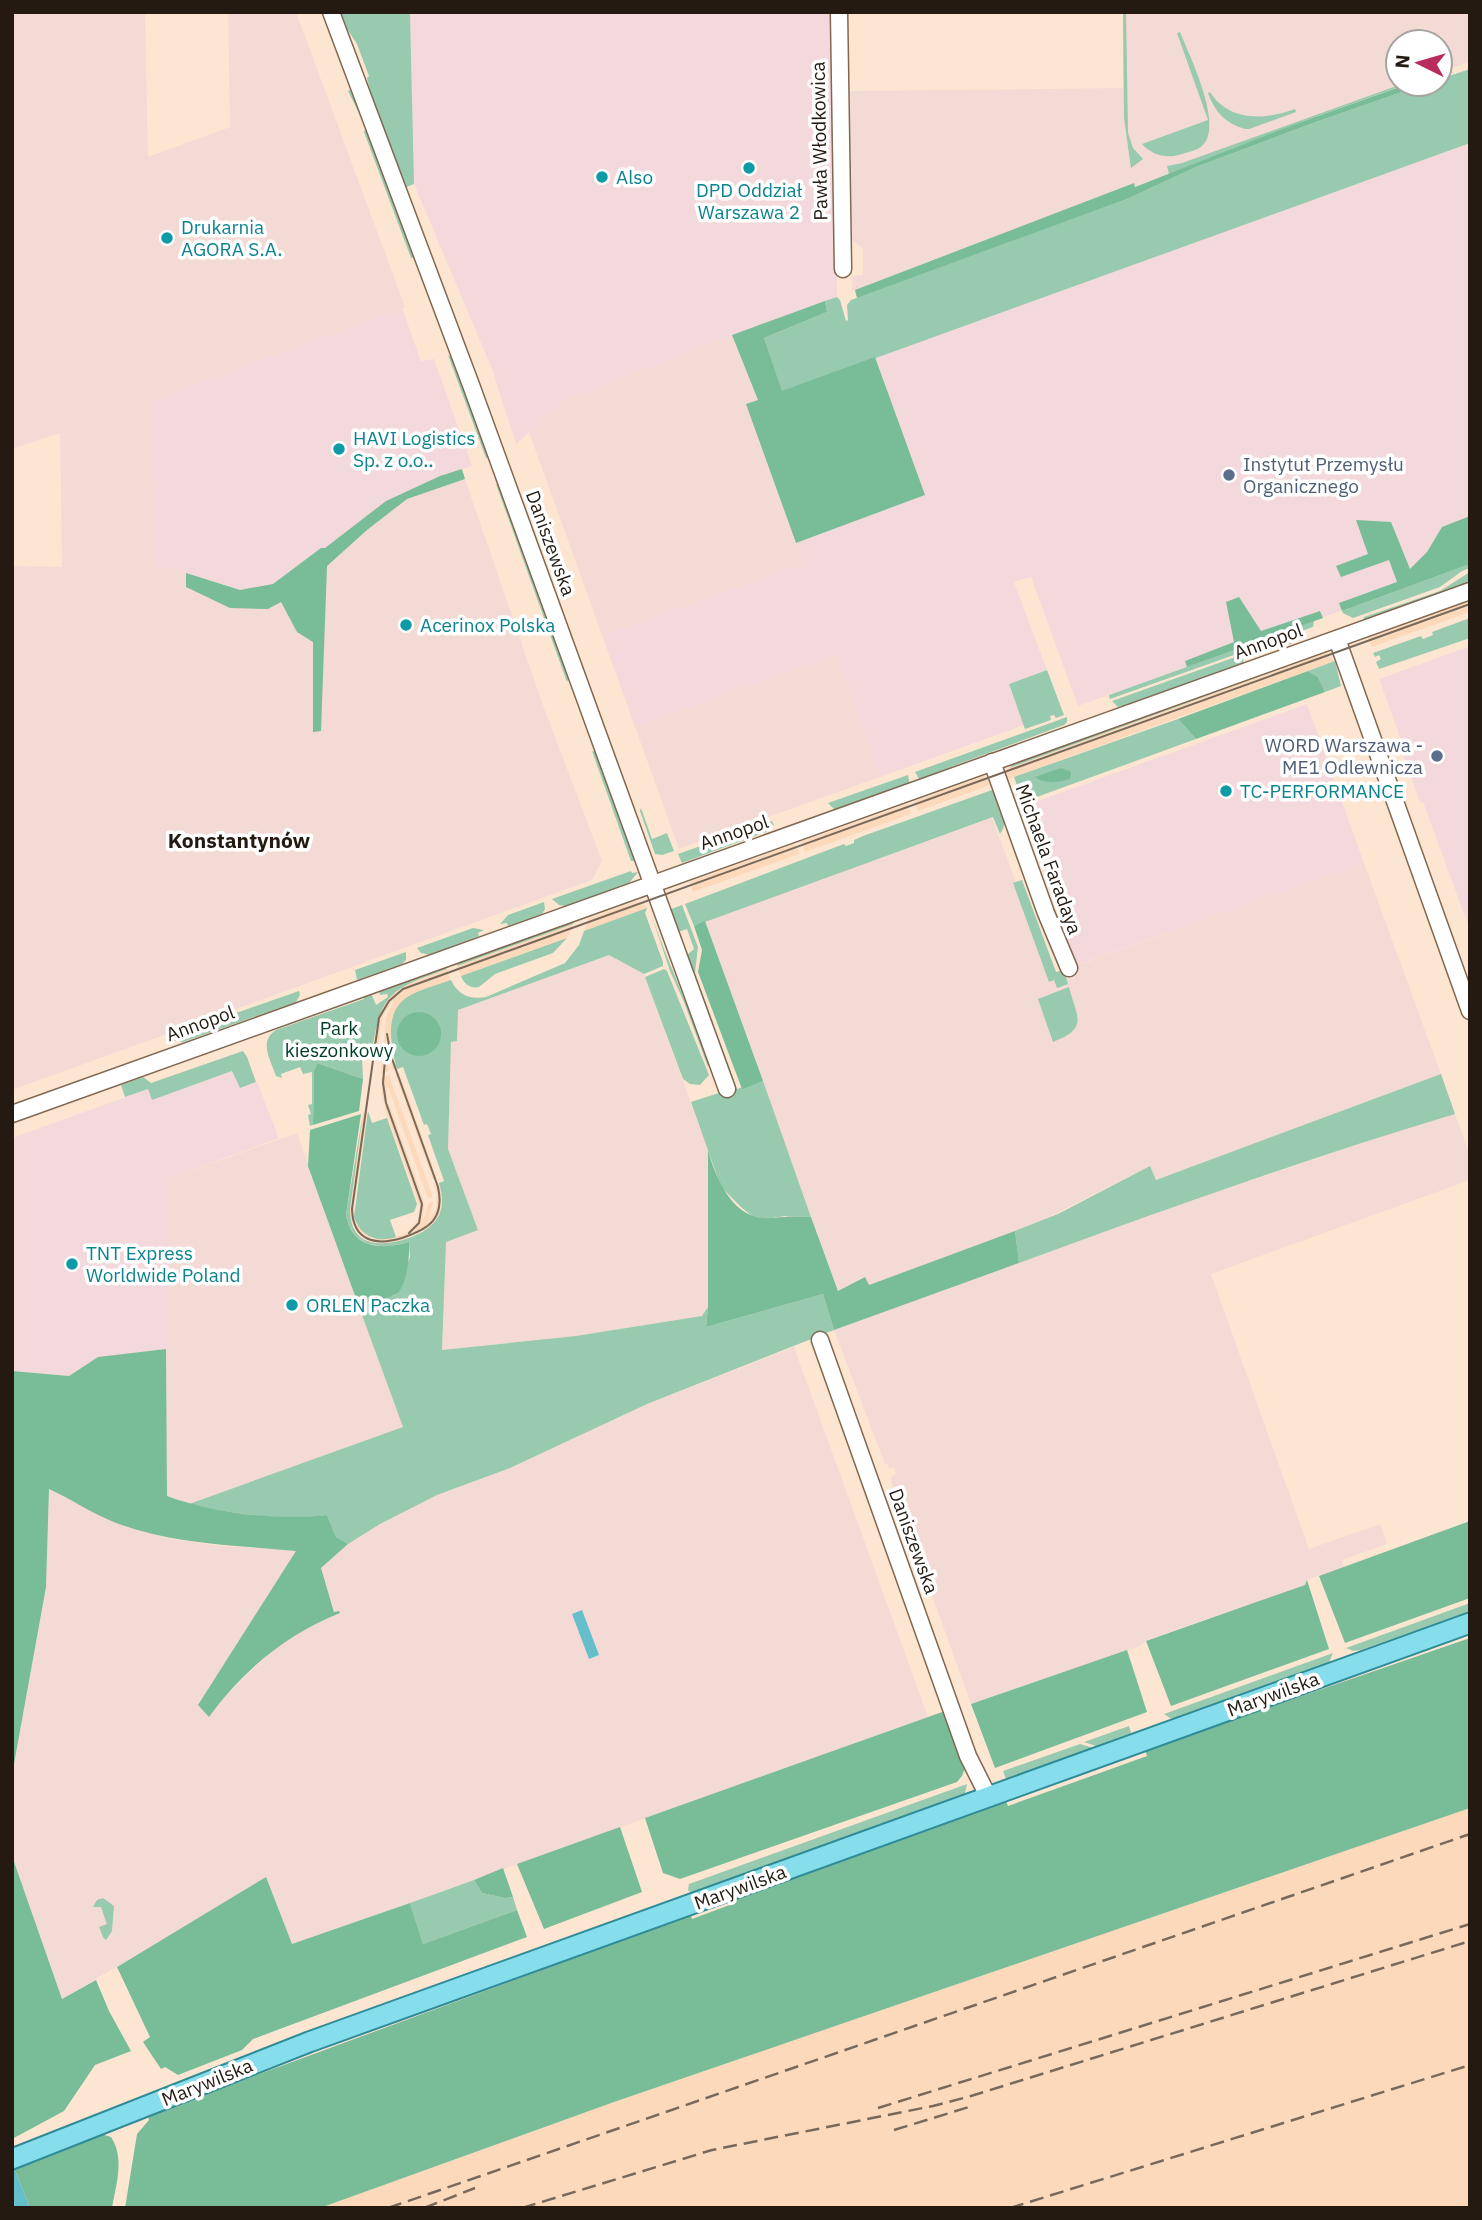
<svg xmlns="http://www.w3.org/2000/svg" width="1482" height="2220" font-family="'IBM Plex Sans',sans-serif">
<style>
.commercial{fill:#f4d9dc}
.industrial{fill:#f4dad4}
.built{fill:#fcd9ba}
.green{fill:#97caae}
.forest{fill:#78bc98}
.water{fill:#65bfca}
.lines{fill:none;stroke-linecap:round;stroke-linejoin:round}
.minor-casing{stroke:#806750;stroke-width:19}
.major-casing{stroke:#2f8b98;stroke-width:23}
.minor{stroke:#fff;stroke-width:16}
.major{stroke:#86deec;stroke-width:19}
.tram{stroke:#78695b;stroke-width:2}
.rail{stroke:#78695b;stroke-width:2.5;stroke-dasharray:14 7;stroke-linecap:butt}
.culture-dot{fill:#0f9aa8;stroke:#fff;stroke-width:2.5}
.service-dot{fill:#5c6f8a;stroke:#fff;stroke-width:2.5}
.labels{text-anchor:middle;stroke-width:7;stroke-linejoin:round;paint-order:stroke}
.street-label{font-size:19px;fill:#241a11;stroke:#fff}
.culture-label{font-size:19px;fill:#0d838f;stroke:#fff;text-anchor:start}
.service-label{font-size:19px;fill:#4e5e75;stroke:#fff;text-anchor:start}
.park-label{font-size:19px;fill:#013c25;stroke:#fff}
.neighbourhood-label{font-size:21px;font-weight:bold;fill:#241a11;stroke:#fff}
</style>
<rect width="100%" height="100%" fill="#fde6d1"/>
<g class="commercial">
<polygon points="410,12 834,12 837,297 565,400 516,444 492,369 414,184"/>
<polygon points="1470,143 1470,564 1078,706 1031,577 1014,582 1047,670 1009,684 1024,725 880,777 836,655 635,727 602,635 803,563 796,543 925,495 875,357"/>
<polygon points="402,308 421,361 434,359 472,466 440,476 386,501 325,548 321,548 273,584 240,590 186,573 180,569 155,567 153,399"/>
<polygon points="1470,646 1470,930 1423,802 1420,802 1401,750 1404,748 1379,679"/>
<polygon points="1307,704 1364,863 1077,965 1021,807"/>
<polygon points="233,1071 240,1088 257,1082 279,1138 170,1178 170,1339 166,1349 98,1357 69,1376 12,1371 12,1138 148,1089 152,1100"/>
</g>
<g class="industrial">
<polygon points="12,12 145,12 148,157 230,127 228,12 296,12 405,307 153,399 155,567 180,569 186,573 240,590 273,584 321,548 325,548 367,530 407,499 465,479 540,697 602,861 592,880 12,1090 12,566 62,567 60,433 12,449"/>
<polygon points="1123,12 1470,12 1470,62 1440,72 1440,42 1398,42 1398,84 1408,84 1290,126 1134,187 1133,183 852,291 852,276 863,275 863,249 852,241 850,91 1123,88"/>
<polygon points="732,335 758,400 747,405 803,563 602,635 529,432 565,400"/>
<polygon points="836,655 880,777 679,849 635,727"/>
<polygon points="992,818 1016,882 1022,880 1056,973 1364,863 1441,1074 1156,1180 1150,1166 1037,1223 868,1285 864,1277 838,1291 705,921"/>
<polygon points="609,955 644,974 708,1150 708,1307 703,1316 576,1336 442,1350 446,1241 478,1230 448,1149 451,1041 457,1041 457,1010"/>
<polygon points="1455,1114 1470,1155 1470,1180 1211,1274 1309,1549 1380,1524 1387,1544 1342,1560 1344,1567 1307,1580 1305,1585 1149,1639 1138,1647 971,1704 920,1562 921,1556 926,1553 923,1547 918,1549 913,1543 891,1482 892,1476 896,1474 895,1470 893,1467 889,1469 888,1465 885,1464 834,1330 1167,1209 1379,1137"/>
<polygon points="297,1133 403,1427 189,1504 167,1496 166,1349 170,1338 170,1178"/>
<polygon points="794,1347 928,1717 292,1945 266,1878 62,1999 12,1856 12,1775 46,1587 49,1489 115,1523 166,1538 221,1546 297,1550 198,1705 209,1716 222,1699 273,1650 316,1622 339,1613 335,1612 321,1568 348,1544 379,1524 437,1495 510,1468 647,1404"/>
</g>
<g class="built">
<polygon points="1470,601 1470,612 1372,647 1368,638"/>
<polygon points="1324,653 1335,661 1005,780 1004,773 1009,768"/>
<polygon points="984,776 993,784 918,811 914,801"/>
<polygon points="907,804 911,814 805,852 801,842"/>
<polygon points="795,844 799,854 693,892 689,882"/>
<polygon points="636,901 649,908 584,931 588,919"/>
<polygon points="573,924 567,938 461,976 457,966"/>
<polygon points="447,969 450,981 408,996 395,1011 390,1044 397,1069 393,1070 389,1060 389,1071 381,1074 386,1018 393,1002 392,1001 383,1016 376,1057 371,1056 378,1018 382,1007 390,997 403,986"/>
<polygon points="399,1072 437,1179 433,1180 395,1073"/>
<polygon points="389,1075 432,1195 432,1197 428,1199 387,1084 387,1100 383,1101 381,1078"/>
<polygon points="389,1104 423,1199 424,1208 422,1222 426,1213 428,1204 433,1202 428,1222 436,1209 437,1194 434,1185 439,1183 442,1201 438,1218 429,1228 396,1243 382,1245 370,1242 358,1234 350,1218 350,1204 363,1113 368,1111 354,1206 357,1224 367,1235 374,1239 392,1238 406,1233 413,1227 418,1218 420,1207 384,1106"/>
<polygon points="1470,1808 1470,2208 320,2208 614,2102"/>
</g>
<g class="green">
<polygon points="340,12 410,12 414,184 404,188 376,114 367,78 369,76 357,44 344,24"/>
<polygon points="1123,12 1126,12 1128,133 1133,148 1143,159 1131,168 1124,118"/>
<path d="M1180 32C1189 55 1225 127 1202 146 1198 150 1188 152 1182 154 1167 159 1153 156 1142 144L1208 120 1177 33Z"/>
<polygon points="1470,69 1470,143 782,392 764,338 827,312 825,301 837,297 840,300 846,321 848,320 847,305 851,300 1127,199 1196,167 1313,123 1425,84 1440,84 1440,79"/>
<polygon points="1402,84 1407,84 1290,126 1169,174 1167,166 1182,163"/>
<polygon points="350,90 360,106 418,257 411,258 364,132 366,127 348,91"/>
<path d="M1210 92C1229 122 1265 120 1295 109L1296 112 1249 129H1245C1225 123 1215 112 1208 93Z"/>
<polygon points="448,355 452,358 492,457 486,458"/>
<polygon points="496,484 500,485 570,674 567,682"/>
<polygon points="1470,564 1470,568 1462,571 1440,587 1353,618 1343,613 1342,611"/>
<polygon points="1470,572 1470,585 1363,622 1364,617 1440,591"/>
<polygon points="1470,618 1470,638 1379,669 1376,662 1381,659 1379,655 1375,657 1373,653 1421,636 1423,639 1433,635 1432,632"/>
<polygon points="1314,621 1313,627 1110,699 1109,695"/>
<polygon points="1295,636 1298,641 1248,659 1247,653"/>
<polygon points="1321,653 1324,653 1009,768 1017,761"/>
<polygon points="1241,655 1245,665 1150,699 1118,707 1112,701"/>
<polygon points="1335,661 1341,686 1325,692 1318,677 1308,671"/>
<polygon points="1047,670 1064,715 1056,718 1054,715 1050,716 1051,720 1025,729 1009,684"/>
<polygon points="1067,717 1067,722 1064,725 953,766 921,782 915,772"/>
<polygon points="1178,719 1196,739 1023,802 1014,777"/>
<polygon points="592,751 596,752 600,757 638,861 631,861"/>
<polygon points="908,775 910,786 836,811 828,803"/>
<path d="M992 790 996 791C1001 805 1010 821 1000 834L993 817 694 926 685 904 844 844 846 846 854 843V840L863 836Z"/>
<polygon points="641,808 652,839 667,833 674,851 662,855 655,854 640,811"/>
<polygon points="772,821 774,825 765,828 766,832 682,863 678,854"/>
<polygon points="631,871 632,873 638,872 629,883 565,906 559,905 552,899"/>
<polygon points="1022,880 1056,972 1064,970 1068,984 1057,988 1054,980 1049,982 1013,883"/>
<polygon points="544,902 545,909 542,914 508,926 507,923 500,924 508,915"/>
<polygon points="682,905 698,947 695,973 737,1089 763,1081 811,1217 785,1216 765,1219 752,1216 741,1207 721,1187 691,1102 734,1088 686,956 694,949 687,929 678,932 669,910"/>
<path d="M647 908 645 913 663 962V966L644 974 609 955 458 1010 457 1041 451 1042 448 1149 478 1230 446 1242 442 1350 576 1336 702 1316 708 1307 706 1327 823 1294 834 1330 647 1404 510 1468 437 1495 380 1524 348 1544 336 1537 327 1515C282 1521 233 1514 189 1504L403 1427 358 1304 395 1295 410 1257 409 1242C382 1250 352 1248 346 1215L363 1113 350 1209C350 1247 380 1248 409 1238 436 1228 448 1213 439 1183L444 1181 428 1135 431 1134 427 1124 424 1125 403 1067 397 1069C391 1046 383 1011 409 996 421 989 437 985 451 980 458 995 470 1000 486 997L565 963 579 945 584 931Z"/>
<path d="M651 914C668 963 690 1010 708 1058V1067L684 1002 670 971Z"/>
<polygon points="574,920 573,924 457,966 458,962"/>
<polygon points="473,928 484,930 478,933 479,936 430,955 421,953 417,948"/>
<path d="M567 938 553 953 495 974 479 987C470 989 464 984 461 976Z"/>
<polygon points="406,952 406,960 402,964 357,980 355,970"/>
<path d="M443 967 447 969C388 990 381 993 371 1056L362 1057 363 1079 317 1063 314 1071 313 1125 310 1126 308 1115 311 1114 308 1105 312 1104V1072L303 1074 300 1067 281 1074 282 1078 276 1076C271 1061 258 1041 276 1030L364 999V995L371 993 376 1005 388 997 387 994 380 995 379 989Z"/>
<polygon points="664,969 667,971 709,1075 700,1085 690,1084 683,1079 645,977"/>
<path d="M1069 987C1076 1016 1090 1028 1053 1042L1038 999Z"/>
<polygon points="299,991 300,995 296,1002 183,1042 171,1040 168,1037"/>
<polygon points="243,1051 247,1057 256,1082 240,1088 232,1071 152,1100 148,1089 125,1097 121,1085 143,1077 151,1083"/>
<path d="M1441 1074 1455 1114C1308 1158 1163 1210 1019 1263L1015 1231 1058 1214 1150 1166 1156 1180Z"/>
<path d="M368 1111 372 1123 387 1118 417 1204 414 1212 390 1220 396 1237C377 1243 361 1237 354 1217Z"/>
<polygon points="1470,1603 1470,1615 1415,1631 1361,1650 1353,1651 1346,1648"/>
<polygon points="1333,1653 1328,1665 1178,1720 1170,1718 1164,1714"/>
<polygon points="1129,1726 1131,1733 1096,1746 1084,1742"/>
<polygon points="1080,1744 1097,1749 1007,1782 1003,1771"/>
<polygon points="967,1784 965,1793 959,1800 694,1895 688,1890 689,1884"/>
<polygon points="474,1880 482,1893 505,1898 513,1897 517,1910 423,1944 410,1903"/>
<polygon points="103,1898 114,1906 112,1931 106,1940 103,1937 99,1927 107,1924 101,1907 93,1907 97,1900"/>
</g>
<g class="forest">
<polygon points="1408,84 1425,84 1313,123 1196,167 1127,199 857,298 855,290 1134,183 1135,187 1290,126"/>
<polygon points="825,301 827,312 764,338 782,391 875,357 925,495 796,543 746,404 758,400 732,335"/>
<polygon points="462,469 465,479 407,499 367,530 327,566 321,731 313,732 313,642 297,632 281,602 268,609 230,608 186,587 186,573 240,590 273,584 321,548 325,548 386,501 440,476"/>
<polygon points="1470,516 1470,564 1342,611 1339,603 1397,582 1389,560 1341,577 1336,566 1368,554 1356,520 1391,522 1410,569 1427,552 1442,527"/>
<polygon points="1239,597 1261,631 1320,611 1323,618 1187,667 1185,661 1234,642 1226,602"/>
<polygon points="1308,671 1318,677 1325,692 1196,739 1178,719"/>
<path d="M1061 768 1071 772 1070 779C1058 782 1046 785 1035 777Z"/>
<polygon points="705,921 763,1081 742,1089 698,972 702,950 694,926"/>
<circle cx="419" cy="1034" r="22"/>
<polygon points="317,1063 363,1079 359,1111 313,1125 314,1071"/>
<path d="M361 1114 346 1215C352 1249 382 1250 409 1242 410 1254 407 1287 396 1294 386 1300 370 1301 358 1304L308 1166 310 1130Z"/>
<path d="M708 1150C715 1176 731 1215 762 1218 769 1219 777 1217 784 1217 793 1216 802 1217 811 1217L838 1291 865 1277 869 1285 1015 1231 1019 1263 834 1330 823 1294 706 1327 708 1307Z"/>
<path d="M166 1349 167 1496C212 1513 279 1521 327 1515L336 1537 348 1544 321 1568 334 1612 339 1611 340 1613C287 1634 242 1671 209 1717L198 1705 296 1551C235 1545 175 1545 116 1523 93 1514 71 1499 49 1489L46 1587 12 1775V1371L69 1376 98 1357Z"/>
<polygon points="1470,1521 1470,1598 1345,1643 1319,1576"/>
<polygon points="1307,1580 1329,1649 1171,1706 1146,1641 1305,1585"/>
<polygon points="1470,1638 1470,1808 614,2102 320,2208 125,2208 137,2134 149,2120 148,2115 691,1915 692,1919 735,1903 736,1898 1006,1801 1008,1806 1147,1756 1145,1750"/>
<polygon points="1127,1650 1147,1712 995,1768 971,1704"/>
<polygon points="945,1711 965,1768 962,1776 957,1782 680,1879 663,1873 645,1818"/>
<polygon points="620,1827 642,1892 544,1929 517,1864"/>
<polygon points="12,1856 62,1999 96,1980 109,2011 131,2051 95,2065 64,2111 12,2139"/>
<polygon points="503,1868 513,1897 505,1898 482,1893 474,1880"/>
<polygon points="266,1877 292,1944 410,1903 423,1944 517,1910 527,1937 253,2039 242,2050 178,2075 165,2067 161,2069 143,2042 150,2037 117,1967"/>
<path d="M101 2134 111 2137C125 2158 116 2185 112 2208H30L14 2168Z"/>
</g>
<g class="water">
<polygon points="582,1610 599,1655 589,1659 572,1614"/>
<polygon points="12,2163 30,2208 12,2208"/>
</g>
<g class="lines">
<g class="minor-casing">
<g id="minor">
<polyline points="331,12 471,385 727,1089"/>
<polyline points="839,12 843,269"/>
<polyline points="1337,639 1470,1011"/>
<polyline points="992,762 1046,913 1069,968"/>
<polyline points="12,1114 1470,591"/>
<polyline points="820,1340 968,1756 989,1798"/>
</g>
</g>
<g class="major-casing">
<polyline id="major" points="12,2159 309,2042 1470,1623"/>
</g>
<use href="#minor" class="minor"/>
<use href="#major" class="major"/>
<g class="tram">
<path d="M387 1034 391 1056 438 1187C445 1219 429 1229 402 1238 375 1246 353 1241 352 1209L379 1018 389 1001 403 989 1470 604"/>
<polyline points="386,1049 383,1083 386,1103 422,1204 419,1223 409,1233"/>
</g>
<g class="rail">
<polyline points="878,2108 1470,1924"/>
<polyline points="894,2130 969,2107"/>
<polyline points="388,2208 1470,1834"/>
<polyline points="424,2208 475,2188"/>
<polyline points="522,2208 712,2150 933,2106 971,2096 1470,1941"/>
<polyline points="1010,2208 1470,2065"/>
</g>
</g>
<g class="culture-dot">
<circle cx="749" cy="168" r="7"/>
<circle cx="602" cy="177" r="7"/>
<circle cx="167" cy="238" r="7"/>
<circle cx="339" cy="449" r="7"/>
<circle cx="406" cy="625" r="7"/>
<circle cx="1226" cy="791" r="7"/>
<circle cx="72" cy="1264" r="7"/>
<circle cx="292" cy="1305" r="7"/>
</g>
<g class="service-dot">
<circle cx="1229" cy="475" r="7"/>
<circle cx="1437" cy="756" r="7"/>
</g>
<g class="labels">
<g class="street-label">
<text transform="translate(819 141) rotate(-91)" y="7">Pawła Włodkowica</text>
<text transform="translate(551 543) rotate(70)" y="7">Daniszewska</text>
<text transform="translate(1268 641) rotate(-20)" y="7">Annopol</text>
<text transform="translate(734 832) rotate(-19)" y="7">Annopol</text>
<text transform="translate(1049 859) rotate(70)" y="7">Michaela Faradaya</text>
<text transform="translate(200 1023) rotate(-20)" y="7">Annopol</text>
<text transform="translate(914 1541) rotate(70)" y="7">Daniszewska</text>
<text transform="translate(1273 1694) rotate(-20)" y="7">Marywilska</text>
<text transform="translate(740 1887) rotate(-20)" y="7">Marywilska</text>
<text transform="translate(207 2082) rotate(-22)" y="7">Marywilska</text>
</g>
<g class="culture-label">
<text x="616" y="184">Also</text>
<text x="749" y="197" text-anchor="middle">DPD Oddział<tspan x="749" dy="22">Warszawa 2</tspan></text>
<text x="181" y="234">Drukarnia<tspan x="181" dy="22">AGORA S.A.</tspan></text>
<text x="353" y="445">HAVI Logistics<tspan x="353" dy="22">Sp. z o.o..</tspan></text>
<text x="420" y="632">Acerinox Polska</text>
<text x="1240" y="798">TC-PERFORMANCE</text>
<text x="86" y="1260">TNT Express<tspan x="86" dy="22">Worldwide Poland</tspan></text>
<text x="306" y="1312">ORLEN Paczka</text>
</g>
<g class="service-label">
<text x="1243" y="471">Instytut Przemysłu<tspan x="1243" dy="22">Organicznego</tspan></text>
<text x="1423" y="752" text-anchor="end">WORD Warszawa -<tspan x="1423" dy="22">ME1 Odlewnicza</tspan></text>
</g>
<g class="park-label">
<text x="339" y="1035">Park<tspan x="339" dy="22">kieszonkowy</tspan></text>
</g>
<g class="neighbourhood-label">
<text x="239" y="848">Konstantynów</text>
</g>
</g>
<rect width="1482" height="2220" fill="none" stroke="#241a11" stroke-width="28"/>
<g transform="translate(1419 63) rotate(275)"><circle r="33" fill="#ffffff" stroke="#a7a3a0" stroke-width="2"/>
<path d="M0-5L12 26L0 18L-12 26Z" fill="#b92b5f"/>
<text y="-10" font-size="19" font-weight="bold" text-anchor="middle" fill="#241a11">N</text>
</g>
</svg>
